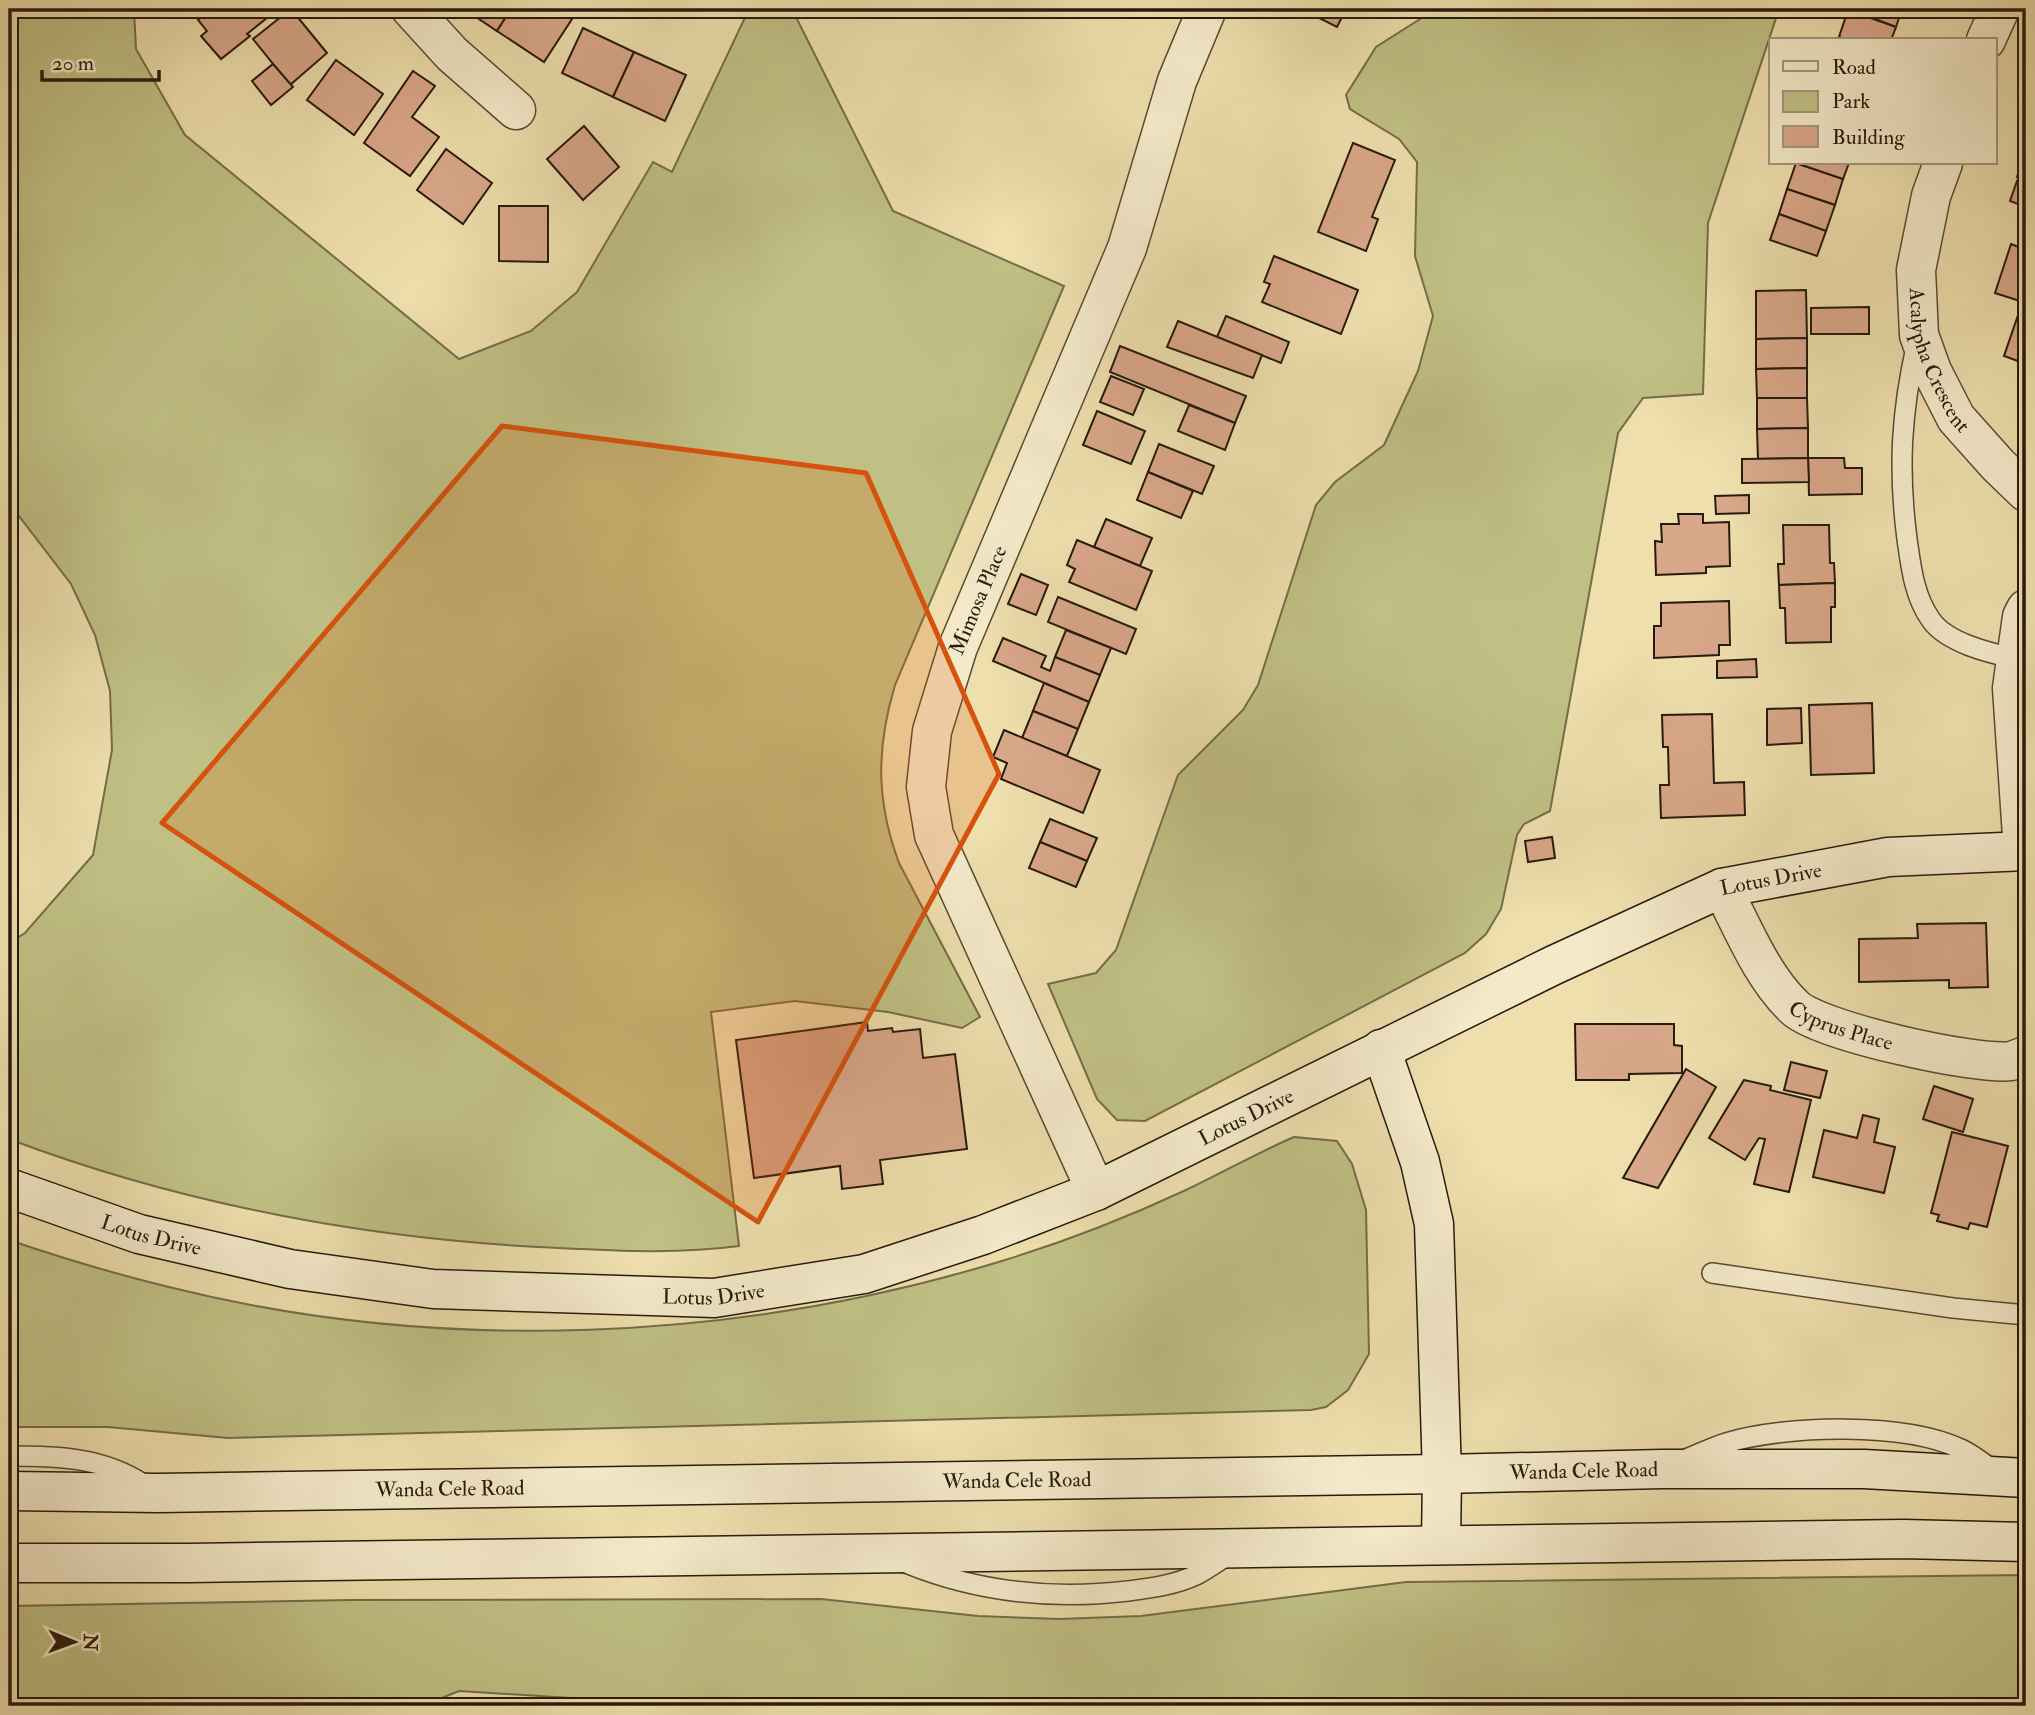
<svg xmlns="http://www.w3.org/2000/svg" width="2035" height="1715" font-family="'IM FELL Double Pica',serif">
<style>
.green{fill:#c0c084;stroke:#746d48;stroke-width:2}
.building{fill:#d9a78a;stroke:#271a0c;stroke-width:2}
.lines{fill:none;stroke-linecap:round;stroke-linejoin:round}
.lane-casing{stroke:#594b34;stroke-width:22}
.street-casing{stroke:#594b34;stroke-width:41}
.secondary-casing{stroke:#271a0c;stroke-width:41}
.lane{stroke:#f4eaca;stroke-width:19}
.street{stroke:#f4eaca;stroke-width:38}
.secondary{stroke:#f4eaca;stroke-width:38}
.marked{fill:#d5530c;fill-opacity:0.2;stroke:#d5530c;stroke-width:5;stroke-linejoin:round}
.labels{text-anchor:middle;stroke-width:6;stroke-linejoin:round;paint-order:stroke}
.street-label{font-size:21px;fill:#271a0c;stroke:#f4eaca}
</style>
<rect width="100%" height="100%" fill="#eedfad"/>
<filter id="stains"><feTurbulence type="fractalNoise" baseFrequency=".00286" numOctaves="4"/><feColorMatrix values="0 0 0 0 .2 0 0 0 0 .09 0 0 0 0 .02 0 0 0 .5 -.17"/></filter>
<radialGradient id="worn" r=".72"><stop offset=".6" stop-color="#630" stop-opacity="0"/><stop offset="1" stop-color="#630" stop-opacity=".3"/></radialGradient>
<g class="green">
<path d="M9 9H134L136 49 185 135 459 359 531 331 577 292 653 162 672 172 749 9H792L893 211 1064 286 895 685C876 749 876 801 899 863L980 1017 962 1028 888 1012 795 1001 711 1012 739 1246C680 1254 619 1251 559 1248 373 1240 183 1205 9 1139V943L25 933 93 855 112 750 110 691 95 635 71 584 9 503Z"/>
<polygon points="1436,9 1779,9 1708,223 1703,394 1643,398 1618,433 1550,811 1524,824 1517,835 1501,909 1486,934 1465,953 1145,1121 1117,1120 1097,1099 1048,984 1096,973 1116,950 1178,775 1243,710 1258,685 1316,505 1335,482 1384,445 1418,371 1433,316 1415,256 1417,162 1399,139 1350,109 1346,95 1376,47"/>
<path d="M1294 1137 1337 1141 1352 1164 1366 1210 1369 1354 1348 1390 1326 1407 1311 1410 228 1438 108 1427H9V1240C62 1258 115 1274 169 1287 439 1355 740 1342 1005 1260 1067 1241 1128 1217 1186 1190 1222 1173 1257 1153 1294 1137Z"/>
<polygon points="2026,1575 2026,1706 699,1706 459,1691 422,1706 9,1706 9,1606 350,1600 821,1599 978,1616 1059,1619 1141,1616 1406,1582"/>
</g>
<g class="building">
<polygon points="211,9 220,9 226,16 230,12 227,9 278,9 247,34 250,36 221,59 201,36 207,31 198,20"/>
<polygon points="291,9 327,53 290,85 253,39"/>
<polygon points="464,9 511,9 497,31"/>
<polygon points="511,9 556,9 572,19 544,62 497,31"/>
<polygon points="1301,9 1346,9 1337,27"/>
<polygon points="1849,9 1902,9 1896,27"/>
<polygon points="1848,10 1896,27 1891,40 1847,40 1839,37"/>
<polygon points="583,28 634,52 613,97 562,73"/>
<polygon points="634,52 686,75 665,121 613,97"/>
<polygon points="336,60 383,94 354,135 307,100"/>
<polygon points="273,64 293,87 271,105 252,81"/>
<polygon points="413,71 435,86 412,117 439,137 410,176 364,143"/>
<polygon points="584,126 619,167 583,200 547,159"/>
<polygon points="1353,143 1395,160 1372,217 1378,219 1366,251 1318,232"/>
<polygon points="446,149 492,183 463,224 417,190"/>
<polygon points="2026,151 2026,181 2017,177"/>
<polygon points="1796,163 1843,179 1835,205 1787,189"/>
<polygon points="1796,163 1849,163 1843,179"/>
<polygon points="2017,181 2026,184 2026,207 2010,201"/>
<polygon points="1787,189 1835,205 1826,231 1779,214"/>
<polygon points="499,206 548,206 548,262 499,261"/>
<polygon points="1779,214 1826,231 1817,256 1770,240"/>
<polygon points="2011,244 2026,250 2026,292 2023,302 1995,293"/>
<polygon points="1274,256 1358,290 1341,334 1262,302 1270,284 1264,282"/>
<polygon points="1806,290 1807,338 1756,339 1756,291"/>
<polygon points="2026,292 2026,364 2004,356"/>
<polygon points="1869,307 1869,334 1811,334 1811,308"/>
<polygon points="1226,316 1289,342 1281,363 1217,337"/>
<polygon points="1178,321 1262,355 1253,378 1167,347"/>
<polygon points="1807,338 1807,368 1756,369 1756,339"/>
<polygon points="1120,346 1246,396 1235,423 1110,372"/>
<polygon points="1807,368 1807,398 1757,398 1756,369"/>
<polygon points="1111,376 1144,389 1133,415 1100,402"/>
<polygon points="1757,398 1807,398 1808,428 1757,429"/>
<polygon points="1189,405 1235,423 1225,450 1178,431"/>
<polygon points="1097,411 1145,431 1131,464 1083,445"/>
<polygon points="1808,428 1808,458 1758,459 1757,429"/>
<polygon points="1159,444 1214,466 1202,494 1148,472"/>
<polygon points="1808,458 1844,458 1845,468 1862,468 1862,494 1809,495"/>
<polygon points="1808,458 1809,482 1742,483 1742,459"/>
<polygon points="1148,472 1193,491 1181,518 1137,500"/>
<polygon points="1749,495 1749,513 1716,514 1715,496"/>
<polygon points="1678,514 1703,514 1703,523 1729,522 1730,566 1706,567 1706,573 1656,575 1655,541 1662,542 1661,524 1679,524"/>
<polygon points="1106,519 1152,538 1140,566 1094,547"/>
<polygon points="1783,525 1829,525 1830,563 1834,563 1835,583 1779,585 1778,564 1784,564"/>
<polygon points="1077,540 1152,571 1136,610 1069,582 1075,569 1067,565"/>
<polygon points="1021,574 1048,585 1036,615 1008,604"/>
<polygon points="1835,583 1835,607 1831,607 1831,642 1786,643 1785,608 1780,608 1779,585"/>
<polygon points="1058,597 1136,629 1126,654 1048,622"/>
<polygon points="1729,601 1730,645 1719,645 1719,655 1654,658 1654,626 1661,626 1661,603"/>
<polygon points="1066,630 1111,648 1100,675 1055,657"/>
<polygon points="1003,638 1046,656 1041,667 1050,671 1055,657 1100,675 1089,702 993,661"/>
<polygon points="1756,659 1757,677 1717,678 1717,661"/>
<polygon points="1044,683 1089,702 1078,729 1033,711"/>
<polygon points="1872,703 1874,773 1811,775 1809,705"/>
<polygon points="1801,708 1802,743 1767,745 1767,709"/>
<polygon points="1033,711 1078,729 1067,756 1022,738"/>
<polygon points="1712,714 1714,783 1744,782 1745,815 1661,818 1660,785 1669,785 1668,747 1663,747 1662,715"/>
<polygon points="1004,730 1100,770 1083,813 1001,779 1007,763 993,757"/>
<polygon points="1050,819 1097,838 1087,861 1040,842"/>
<polygon points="1552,837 1555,858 1528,862 1525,841"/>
<polygon points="1040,842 1087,861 1076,887 1029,868"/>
<polygon points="1986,923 1988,987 1949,988 1949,980 1859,982 1859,939 1918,938 1917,924"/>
<polygon points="867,1022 868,1031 892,1028 893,1032 920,1029 923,1058 955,1054 967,1149 880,1160 883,1184 842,1189 840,1166 754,1178 736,1040"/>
<polygon points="1575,1024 1674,1024 1674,1045 1682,1046 1682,1073 1629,1074 1629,1080 1576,1080"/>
<polygon points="1791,1062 1827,1071 1820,1098 1784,1090"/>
<polygon points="1686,1069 1716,1087 1658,1188 1623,1178"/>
<polygon points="1744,1080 1771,1086 1770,1090 1811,1100 1789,1192 1754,1184 1765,1139 1759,1138 1745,1160 1709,1138"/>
<polygon points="1934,1086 1973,1099 1963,1132 1923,1119"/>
<polygon points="1863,1115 1879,1119 1874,1142 1895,1147 1884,1193 1813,1177 1824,1130 1857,1138"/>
<polygon points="1952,1132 2008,1146 1987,1227 1970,1223 1968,1229 1937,1221 1939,1215 1931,1213"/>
</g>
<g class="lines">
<g class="lane-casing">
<g id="lane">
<path d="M1917 343C1901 412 1898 469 1907 539 1911 567 1914 596 1931 620 1947 643 1990 653 2016 659"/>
<polyline points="1712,1273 1953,1308 2026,1315"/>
<path d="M9 1456C58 1456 103 1457 145 1485"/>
<path d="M1686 1459C1699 1454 1713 1447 1726 1443 1786 1425 1904 1422 1961 1449 1972 1454 1983 1463 1993 1470"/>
<path d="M906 1563C977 1592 1052 1600 1128 1591 1151 1588 1175 1585 1196 1575 1207 1569 1217 1562 1228 1555"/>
</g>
</g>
<g class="street-casing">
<g id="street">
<polyline points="411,9 452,54 516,110"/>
<polyline points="1986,40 2000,9"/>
<path id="s1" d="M1943 163 1931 196 1916 270 1919 335 1932 371 1956 418 1998 465 2026 492"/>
<polyline points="2023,851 2012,688 2022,617 2026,609"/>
<path id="s2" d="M1722 888C1743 928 1761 975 1794 1007 1818 1031 1977 1066 2011 1061 2016 1060 2021 1057 2026 1056"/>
<path id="s3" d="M1096 1191 934 835 926 787 932 731 958 647 1127 248 1177 81 1207 9"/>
</g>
</g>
<g class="secondary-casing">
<g id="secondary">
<polyline points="1381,1049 1420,1162 1434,1224 1442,1474 1441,1544"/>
<path id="s4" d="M9 1188 139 1234 290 1269 433 1289 714 1298 864 1274 983 1235 1096 1191 1554 965 1722 888 1888 857 2026 851"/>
<path id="s5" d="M9 1491 158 1493 1442 1474 1662 1469H1864L2026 1478"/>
<polyline points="9,1563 189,1563 1903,1539 2026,1542"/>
</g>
</g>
<use href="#lane" class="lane"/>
<use href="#street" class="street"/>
<use href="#secondary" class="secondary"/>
</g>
<path class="marked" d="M502 426 866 473 999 774 758 1222 162 823Z"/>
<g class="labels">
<g class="street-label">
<text dy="7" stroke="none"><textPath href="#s1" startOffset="205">Acalypha Crescent</textPath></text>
<text dy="7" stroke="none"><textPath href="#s3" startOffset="635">Mimosa Place</textPath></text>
<text dy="7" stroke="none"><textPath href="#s4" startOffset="1862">Lotus Drive</textPath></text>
<text dy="7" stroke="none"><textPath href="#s2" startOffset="191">Cyprus Place</textPath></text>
<text dy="7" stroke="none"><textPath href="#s4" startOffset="1284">Lotus Drive</textPath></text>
<text dy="7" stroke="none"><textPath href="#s4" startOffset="150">Lotus Drive</textPath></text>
<text dy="7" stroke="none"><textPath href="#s4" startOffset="718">Lotus Drive</textPath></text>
<text dy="7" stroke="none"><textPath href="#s5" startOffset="1575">Wanda Cele Road</textPath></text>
<text dy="7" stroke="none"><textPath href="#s5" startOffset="1008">Wanda Cele Road</textPath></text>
<text dy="7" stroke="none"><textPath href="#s5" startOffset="441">Wanda Cele Road</textPath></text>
</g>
</g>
<rect width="2035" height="1715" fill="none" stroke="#eedfad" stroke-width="35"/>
<rect x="10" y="10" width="2014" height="1694" fill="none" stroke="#271a0c" stroke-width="3.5"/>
<rect x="18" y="18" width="2000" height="1680" fill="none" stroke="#271a0c" stroke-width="2"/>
<rect x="1769" y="38" width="228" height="126" fill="#f4eaca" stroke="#a2977e" stroke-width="2"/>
<rect x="1783" y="61" width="35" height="10" fill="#f4eaca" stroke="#a2977e" stroke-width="2"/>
<text x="1832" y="74" font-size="21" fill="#271a0c">Road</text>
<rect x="1783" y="91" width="35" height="21" fill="#c0c084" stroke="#a2977e" stroke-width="2"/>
<text x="1832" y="108" font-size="21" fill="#271a0c">Park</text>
<rect x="1783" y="126" width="35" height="21" fill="#d9a78a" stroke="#a2977e" stroke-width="2"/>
<text x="1832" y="144" font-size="21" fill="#271a0c">Building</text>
<g transform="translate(74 1642) rotate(91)" stroke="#f4eaca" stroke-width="5" paint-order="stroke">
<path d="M0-5L12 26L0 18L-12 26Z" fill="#271a0c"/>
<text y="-10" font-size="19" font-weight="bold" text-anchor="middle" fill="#271a0c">N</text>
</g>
<path d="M42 70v10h117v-10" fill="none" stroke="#271a0c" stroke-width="3.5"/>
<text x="52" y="70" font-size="21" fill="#271a0c" stroke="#f4eaca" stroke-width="5" paint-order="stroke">20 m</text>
<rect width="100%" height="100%" filter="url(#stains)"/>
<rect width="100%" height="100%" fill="url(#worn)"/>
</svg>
